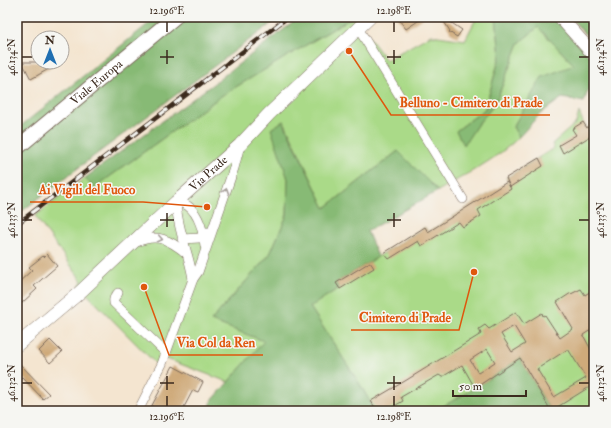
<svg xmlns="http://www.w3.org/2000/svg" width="611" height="428" font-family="'IM FELL Double Pica',serif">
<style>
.green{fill:#aada88;stroke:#728253}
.forest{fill:#87ba74;stroke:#617249}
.building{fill:#cfaa7a;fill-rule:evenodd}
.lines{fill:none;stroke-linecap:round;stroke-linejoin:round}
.minor-casing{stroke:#7c6b5c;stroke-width:10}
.secondary-casing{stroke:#7c6b5c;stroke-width:14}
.primary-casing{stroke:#7c6b5c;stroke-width:16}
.minor{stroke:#fff;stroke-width:9}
.secondary{stroke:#fff;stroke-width:13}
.primary{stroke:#fff;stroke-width:14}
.rail-casing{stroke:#3b2a1e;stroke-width:4.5}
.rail{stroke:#f6f6f2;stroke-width:3;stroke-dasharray:9;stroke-linecap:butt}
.oneway{stroke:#a79f9a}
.ticks{fill:none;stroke:#3b2a1e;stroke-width:1.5}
.labels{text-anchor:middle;stroke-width:3;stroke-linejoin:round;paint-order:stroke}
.street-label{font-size:12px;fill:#3b2a1e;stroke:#f6f6f2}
.leader{fill:none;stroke:#df570d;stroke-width:1.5}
.callout-dot{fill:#df570d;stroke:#f6f6f2;stroke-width:1.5}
.callout-label{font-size:13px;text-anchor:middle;font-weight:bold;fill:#df570d;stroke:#f6f6f2;stroke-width:3;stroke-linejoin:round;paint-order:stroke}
.neatline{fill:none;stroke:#3b2a1e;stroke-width:1.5}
.ticks-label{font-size:10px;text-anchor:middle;fill:#3b2a1e}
</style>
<rect width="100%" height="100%" fill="#f6f6f2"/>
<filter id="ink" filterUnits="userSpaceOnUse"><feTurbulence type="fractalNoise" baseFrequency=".025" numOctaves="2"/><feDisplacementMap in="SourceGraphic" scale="8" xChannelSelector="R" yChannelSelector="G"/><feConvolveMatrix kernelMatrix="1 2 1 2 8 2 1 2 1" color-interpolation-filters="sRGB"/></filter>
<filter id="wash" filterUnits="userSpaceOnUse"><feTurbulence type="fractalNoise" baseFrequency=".012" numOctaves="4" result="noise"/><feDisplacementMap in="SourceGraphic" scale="16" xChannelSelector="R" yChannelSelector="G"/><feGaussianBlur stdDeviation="0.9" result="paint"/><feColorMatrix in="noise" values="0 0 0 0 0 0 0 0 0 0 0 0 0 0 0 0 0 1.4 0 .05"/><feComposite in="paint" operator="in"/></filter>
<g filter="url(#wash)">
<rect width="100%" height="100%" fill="#f4e5d0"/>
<g class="green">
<path d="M353 17H354L386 60 431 35 465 40 477 17H496L500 56 485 109 456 131 464 144 477 125 495 104 519 43 538 27 574 65 525 107 513 127 519 137C496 160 466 174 438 191L398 151 325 208 284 121 272 128 288 179 287 215 270 254 211 321 265 341 228 382 159 356 157 365 79 286 82 281 35 216 85 178 94 188 224 94Z"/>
<polygon points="579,112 583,122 587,128 592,125 594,128 594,411 551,411 525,366 475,388 435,411 375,411 361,386 310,307 339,288 336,283 425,227 428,232 508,182 506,178 554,148 552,144 576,123"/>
</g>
<g class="forest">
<polygon points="157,17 280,17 78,168 17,215 17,129"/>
<polygon points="300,17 353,17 224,94 94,188 85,178 213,84"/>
<path d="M496 17H551L592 50C600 62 588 89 584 102L562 98 540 114 519 137 513 127 542 77 574 65 538 27 519 43 495 104 477 125 464 145 456 131 485 109 500 56Z"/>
<polygon points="570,17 594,17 594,44"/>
<polygon points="283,121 325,208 398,151 438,191 367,231 378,257 336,283 339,288 310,307 361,386 375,411 214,411 210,403 264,341 211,321 270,254 287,215 288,179 271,129"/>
<polygon points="520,358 551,411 435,411 475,388"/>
</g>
<g id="blocks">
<g class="building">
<polygon points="397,17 424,17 406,29"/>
<polygon points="441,17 443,17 462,30 457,37 449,32 450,31"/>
<polygon points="22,62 61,62 31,79"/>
<polygon points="583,122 587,128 594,124 594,134 563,153 559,145 576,135 572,129"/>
<polygon points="539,158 543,166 510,187 506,178"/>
<polygon points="507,182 511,189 478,210 481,216 463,227 459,222 421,246 418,241 389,259 384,253 425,227 428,232"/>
<polygon points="47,254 57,266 34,286 37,289 22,303 17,297 17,284 32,270 29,267 43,256 44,257"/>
<polygon points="370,262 374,268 340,289 336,283"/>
<path d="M581 289 585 295 594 289V328L583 335 594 355V391L591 386 551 411 520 358 475 388 462 365 442 377 439 375 401 397 403 401 386 411H377L371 401 405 381 481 334 479 329 485 325 489 329 516 312 524 324 542 313 543 316 545 315 560 338 573 329 557 302 571 293V294ZM514 326 525 344 512 352 501 334ZM487 349 495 362 478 373 470 360ZM568 349 586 378 554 397 537 369Z"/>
<polygon points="50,340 62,352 50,363 39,351"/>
<polygon points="17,361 49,394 43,399 22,377 17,382"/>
<polygon points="173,366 203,382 198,392 193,390 182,411 149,411"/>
</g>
</g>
</g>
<g filter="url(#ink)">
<use href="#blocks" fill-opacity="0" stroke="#7c6b5c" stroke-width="1"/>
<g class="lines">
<g class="minor-casing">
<g id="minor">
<polyline points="358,28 463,199"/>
<polyline points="182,239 199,238 207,232"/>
<path d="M137 242C157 233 170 240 186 253"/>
<path d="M193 279C189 253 177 229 176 202 180 203 184 203 188 206 199 214 204 233 205 246"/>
<path d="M118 293C115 297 113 298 114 303L166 353"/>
<polyline points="138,411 162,364 193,279 198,272 234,168 240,145"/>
</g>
</g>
<g class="secondary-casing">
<g id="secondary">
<polyline points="560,17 594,55"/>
<path id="s1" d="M17 345 79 293 176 202 240 145 269 114 370 17"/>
</g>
</g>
<g class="primary-casing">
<g id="primary">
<path id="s2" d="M17 148 175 17"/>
</g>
</g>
<use href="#minor" class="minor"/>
<use href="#secondary" class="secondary"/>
<use href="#primary" class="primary"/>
<g class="rail-casing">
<polyline id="rail" points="17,224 288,17"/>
</g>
<use href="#rail" class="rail"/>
</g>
<defs><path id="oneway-chevron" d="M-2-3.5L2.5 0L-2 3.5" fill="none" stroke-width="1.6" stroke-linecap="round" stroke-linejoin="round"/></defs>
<g class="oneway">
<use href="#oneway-chevron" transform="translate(226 191) rotate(-71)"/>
<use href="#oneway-chevron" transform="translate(160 239) rotate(12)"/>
</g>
</g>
<path class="ticks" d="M167 22V32M394 22V32M167 50V64M394 50V64M22 57H32M160 57H174M387 57H401M579 57H589M167 213V227M394 213V227M22 220H32M160 220H174M387 220H401M579 220H589M167 376V390M394 376V390M22 383H32M160 383H174M387 383H401M579 383H589M167 396V406M394 396V406"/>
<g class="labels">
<g class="street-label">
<text dy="4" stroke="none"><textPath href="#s2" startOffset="103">Viale Europa</textPath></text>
<text dy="4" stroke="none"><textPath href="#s1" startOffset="257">Via Prade</textPath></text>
</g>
</g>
<path class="leader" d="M349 51L391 115H550M207 207L143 202H30M474 272L459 330H351M144 287L169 355H263"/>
<g class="callout-dot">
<circle cx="349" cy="51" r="4"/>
<circle cx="207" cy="207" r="4"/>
<circle cx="474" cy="272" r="4"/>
<circle cx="144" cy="287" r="4"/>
</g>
<g class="callout-label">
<text x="471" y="107">Belluno - Cimitero di Prade</text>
<text x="87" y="194">Ai Vigili del Fuoco</text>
<text x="405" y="322">Cimitero di Prade</text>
<text x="216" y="347">Via Col da Ren</text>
</g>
<rect width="611" height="428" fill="none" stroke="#f6f6f2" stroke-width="44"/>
<g transform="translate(50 50)"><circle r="19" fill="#f6f6f2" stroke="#aba49d"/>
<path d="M0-3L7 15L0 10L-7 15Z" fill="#1f6fb2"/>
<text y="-6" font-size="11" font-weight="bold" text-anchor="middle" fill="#3b2a1e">N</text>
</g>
<path d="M453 390v6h73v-6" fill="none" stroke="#3b2a1e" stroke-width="2"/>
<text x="459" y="390" font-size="12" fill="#3b2a1e" stroke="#f6f6f2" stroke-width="3" paint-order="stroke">50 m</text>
<rect x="22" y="22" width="567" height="384" class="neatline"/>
<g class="ticks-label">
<text x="167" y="14">12.196°E</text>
<text x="394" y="14">12.198°E</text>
<text transform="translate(11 57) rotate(-90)" y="4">46.134°N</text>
<text transform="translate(600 57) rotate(-90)" y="4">46.134°N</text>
<text transform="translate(11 220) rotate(-90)" y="4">46.133°N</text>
<text transform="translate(600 220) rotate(-90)" y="4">46.133°N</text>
<text transform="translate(11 383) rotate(-90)" y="4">46.132°N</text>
<text transform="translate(600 383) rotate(-90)" y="4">46.132°N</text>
<text x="167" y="420">12.196°E</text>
<text x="394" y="420">12.198°E</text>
</g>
</svg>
